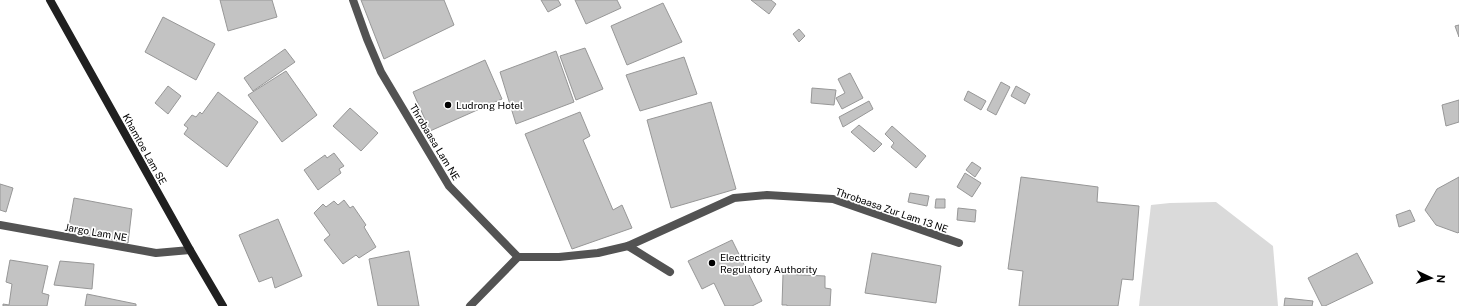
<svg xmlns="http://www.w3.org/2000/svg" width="1459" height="306" font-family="'Public Sans',sans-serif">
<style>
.green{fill:#dadada}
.building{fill:#c3c3c3;stroke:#979797}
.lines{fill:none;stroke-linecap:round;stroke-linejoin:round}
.lane{stroke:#535353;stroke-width:8}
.street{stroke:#535353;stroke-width:8}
.secondary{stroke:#202020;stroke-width:8}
.poi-dot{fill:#000;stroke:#fff;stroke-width:1.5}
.labels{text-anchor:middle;stroke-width:3.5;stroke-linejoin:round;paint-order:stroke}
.poi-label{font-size:10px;fill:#000;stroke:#fff;text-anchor:start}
.street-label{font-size:10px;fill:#000;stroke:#fff}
</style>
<rect width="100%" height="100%" fill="#fff"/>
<polygon class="green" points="1216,202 1273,246 1278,306 1139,306 1151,205 1170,203"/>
<g class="building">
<polygon points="220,0 272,0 277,17 228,31"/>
<polygon points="361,0 444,0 454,25 384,59"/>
<polygon points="541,0 558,0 561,5 548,12"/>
<polygon points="575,0 617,0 621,8 586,24"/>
<polygon points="751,0 771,0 776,4 769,14"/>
<polygon points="663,3 682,42 627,65 611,26"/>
<polygon points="163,17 215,44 196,80 145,52"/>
<polygon points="1459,25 1459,37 1455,26"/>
<polygon points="799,29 805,36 799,42 793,34"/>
<polygon points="585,48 603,89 576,100 560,56"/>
<polygon points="285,49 295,62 253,91 244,78"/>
<polygon points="556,51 574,102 516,124 500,72"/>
<polygon points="684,57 697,94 640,111 626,75"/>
<polygon points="485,60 502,99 430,131 413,92"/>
<polygon points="286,71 317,115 282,142 248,95"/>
<polygon points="850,73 863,98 842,109 836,98 845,93 838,79"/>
<polygon points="1001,82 1010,87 996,115 987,110"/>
<polygon points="168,86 181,96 168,114 155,103"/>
<polygon points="1016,86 1030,94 1025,104 1011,96"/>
<polygon points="812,88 836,90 834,105 811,103"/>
<polygon points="968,91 986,101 981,110 964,100"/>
<polygon points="218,92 258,122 227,167 184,134 188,128 184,125 192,115 196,117 200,112 202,114"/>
<polygon points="1459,100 1459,122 1446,126 1442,105"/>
<polygon points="869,101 873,109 843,127 839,117"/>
<polygon points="711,102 736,189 671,208 647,120"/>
<polygon points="350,108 378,133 361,151 333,126"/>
<polygon points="580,112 590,136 583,140 613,210 622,205 632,228 572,249 525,134"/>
<polygon points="859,125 882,144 874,152 851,132"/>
<polygon points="892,126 926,156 916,168 891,147 894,143 885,134"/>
<polygon points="334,153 344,166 339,169 341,173 318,190 304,170 325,155 327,158"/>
<polygon points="972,162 981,168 975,177 966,170"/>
<polygon points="965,173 981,183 972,197 957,187"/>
<polygon points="1021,177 1098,187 1097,202 1139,206 1133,280 1122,279 1118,306 1019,306 1023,271 1008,269"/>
<polygon points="1459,177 1459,232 1458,233 1436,225 1425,210 1437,189"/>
<polygon points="0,184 13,188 6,212 0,210"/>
<polygon points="910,193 929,196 927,206 908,202"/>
<polygon points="74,198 132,209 128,243 68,232"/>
<polygon points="936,199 945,199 945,208 935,208"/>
<polygon points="344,200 350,208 353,206 366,225 364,227 376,247 359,258 356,255 343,264 324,240 330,235 314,213 323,204 326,207 334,201 338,205"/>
<polygon points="958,208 976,210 975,222 957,220"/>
<polygon points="1410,210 1415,221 1399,227 1396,215"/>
<polygon points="278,219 302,276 275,288 272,277 259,282 239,235"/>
<polygon points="732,240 762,301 752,306 725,306 714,283 702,289 688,261"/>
<polygon points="409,251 419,306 378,306 369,259"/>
<polygon points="872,253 941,266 936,303 865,293"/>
<polygon points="1357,253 1373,283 1325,306 1322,306 1308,278"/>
<polygon points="10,260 48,266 42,293 49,295 47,306 3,306 3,304 9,305 12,284 6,282"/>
<polygon points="60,261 94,264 92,289 54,285"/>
<polygon points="783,274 825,276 825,288 831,289 830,306 787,306 787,305 782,305"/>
<polygon points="87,294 136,304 136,306 85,306"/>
<polygon points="1285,298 1313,301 1312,306 1284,306"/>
</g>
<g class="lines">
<polyline class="lane" points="628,246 670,272"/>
<g class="street">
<polyline points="353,0 367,39 381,72 449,186 518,257"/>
<polyline points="0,225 156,253 190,250"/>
<polyline points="518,257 559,257 598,253 628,246 734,198 767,195 833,199 959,243"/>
<polyline points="470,306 518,257"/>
</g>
<polyline class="secondary" points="50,0 190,250 223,306"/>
</g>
<g class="poi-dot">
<circle cx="448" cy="105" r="4"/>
<circle cx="712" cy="263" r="4"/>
</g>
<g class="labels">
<g class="poi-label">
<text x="456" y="109">Ludrong Hotel</text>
<text x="720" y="261">Electtricity<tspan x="720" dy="12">Regulatory Authority</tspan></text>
</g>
<g class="street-label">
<text transform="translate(435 142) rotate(59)" y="4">Throbaasa Lam NE</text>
<text transform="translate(145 149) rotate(61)" y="4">Khamtoe Lam SE</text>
<text transform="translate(892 210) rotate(19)" y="4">Throbaasa Zur Lam 13 NE</text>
<text transform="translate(96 232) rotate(10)" y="4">Jargo Lam NE</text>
</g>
</g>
<g transform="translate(1431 278) rotate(94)" stroke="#ffffff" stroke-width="3" paint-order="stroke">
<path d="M0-3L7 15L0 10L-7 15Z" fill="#000000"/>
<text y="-6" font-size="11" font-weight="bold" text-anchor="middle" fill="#000000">N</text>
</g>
</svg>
